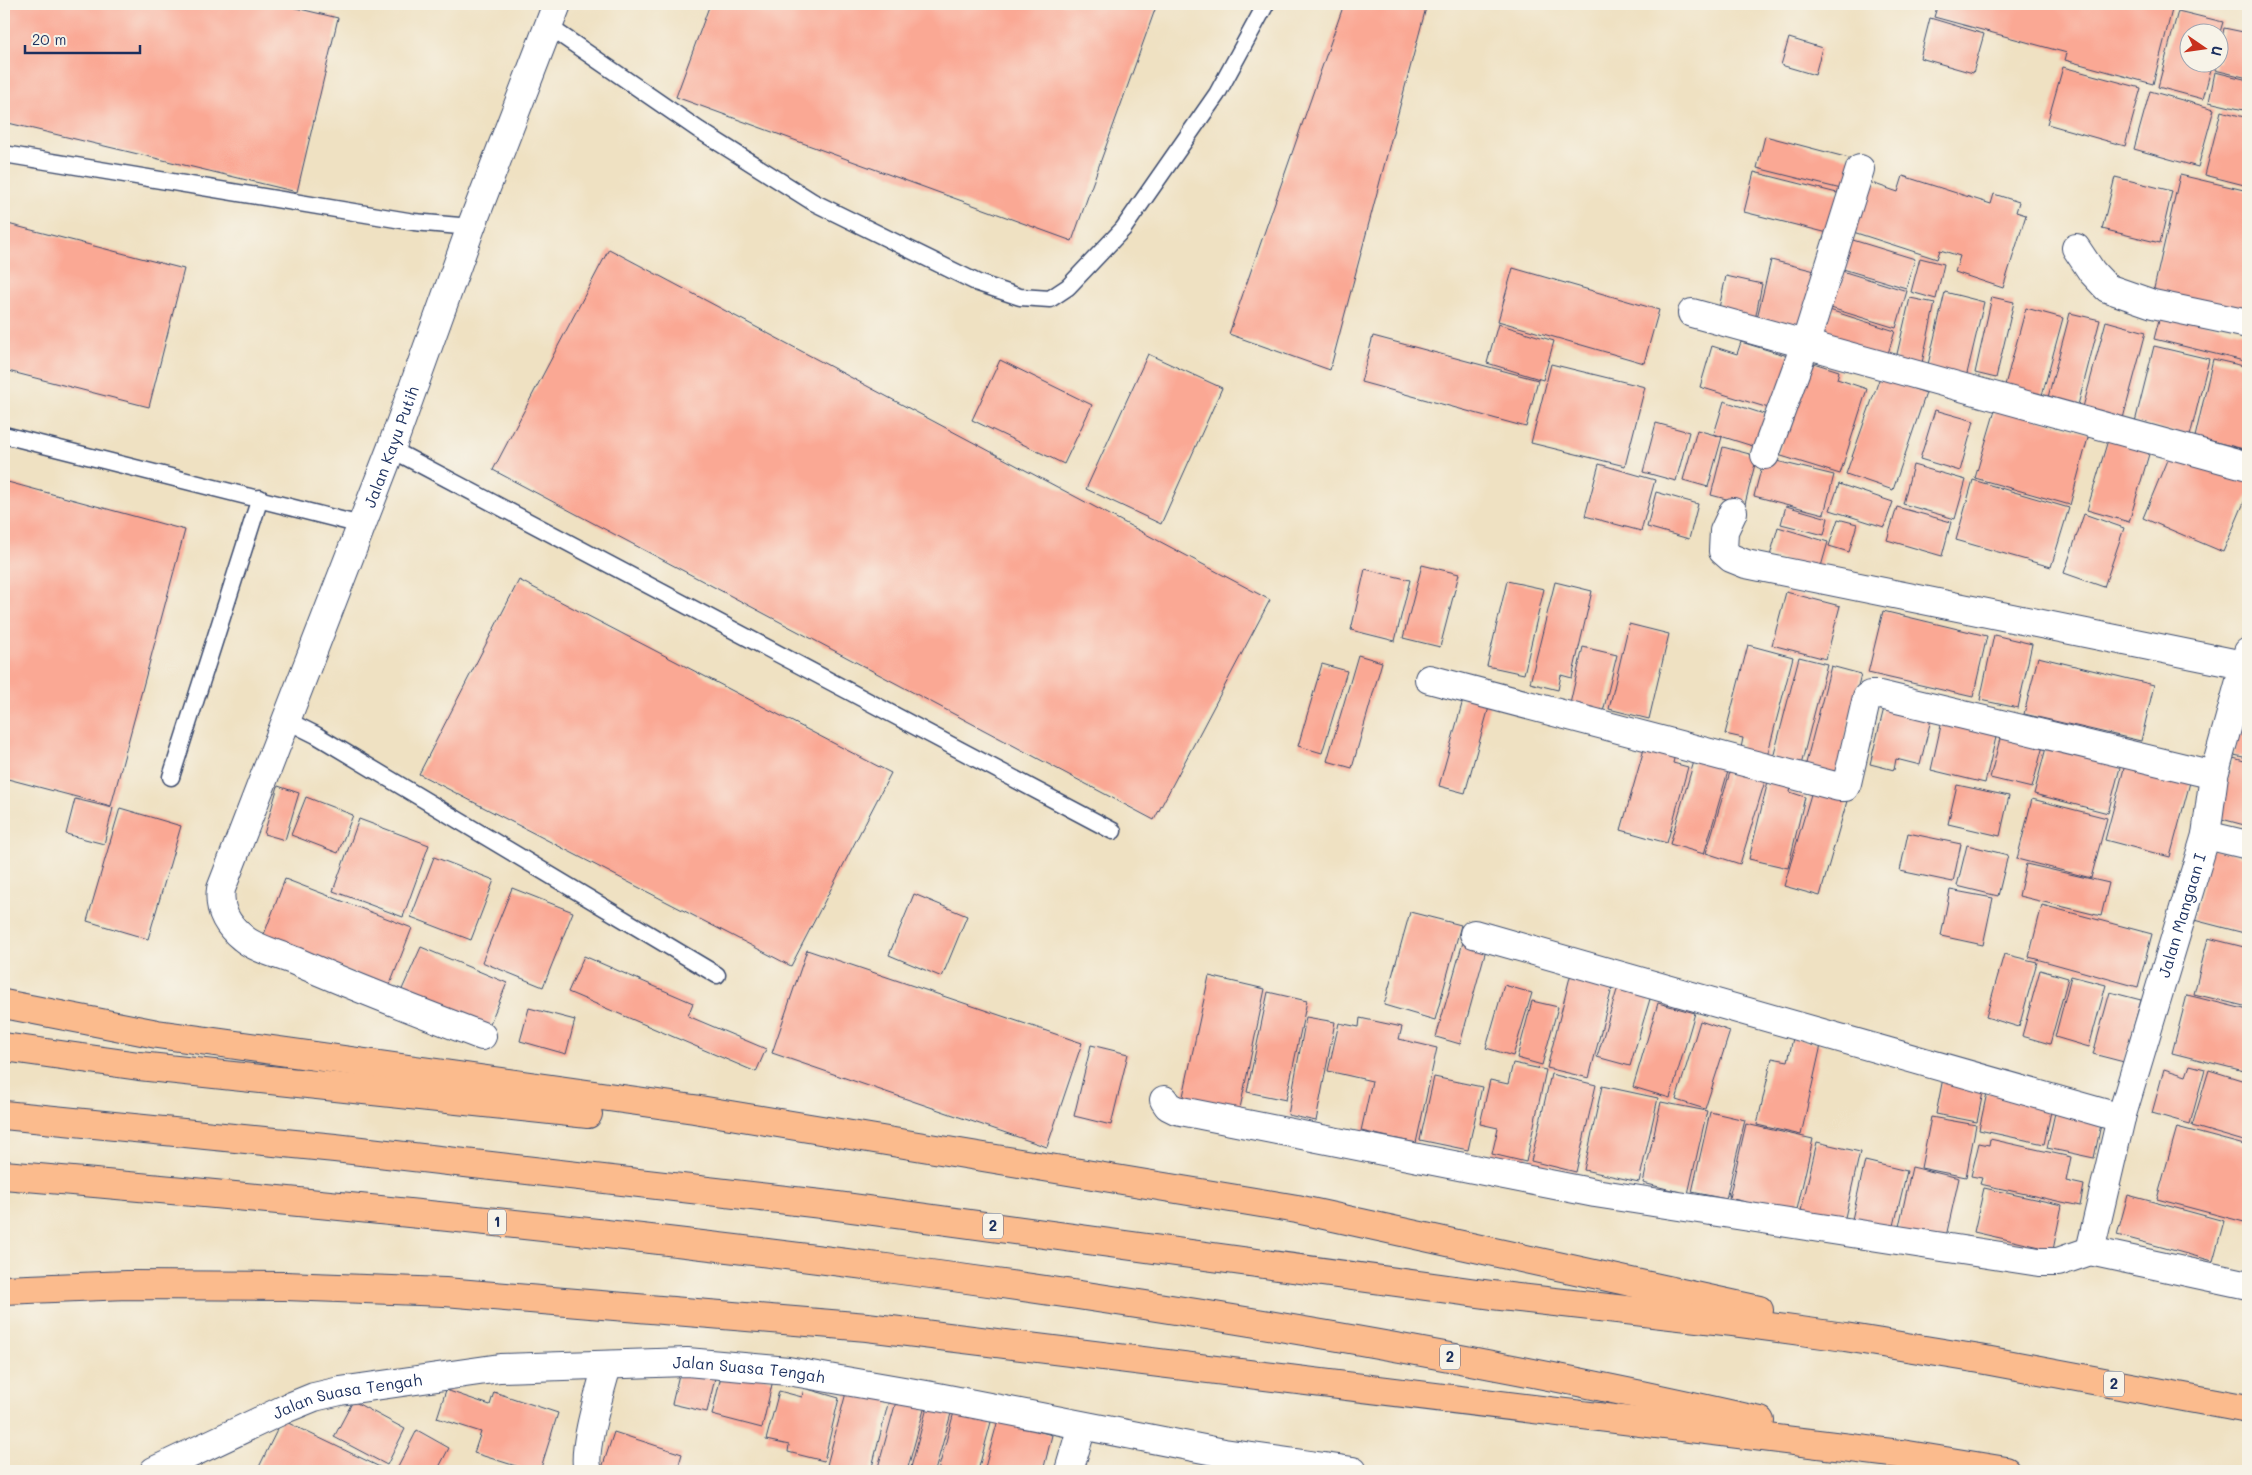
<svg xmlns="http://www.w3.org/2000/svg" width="2252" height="1475" font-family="Mali,sans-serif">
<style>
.building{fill:#faa894}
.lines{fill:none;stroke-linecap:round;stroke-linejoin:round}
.lane-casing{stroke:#3b4a6d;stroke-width:19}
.street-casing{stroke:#3b4a6d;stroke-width:30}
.highway-casing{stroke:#3b4a6d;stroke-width:30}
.lane{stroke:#fff;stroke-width:16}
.street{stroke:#fff;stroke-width:28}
.highway{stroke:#fbbb8d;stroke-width:28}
.labels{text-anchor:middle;stroke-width:5;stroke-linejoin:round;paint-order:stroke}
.shield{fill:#f7f3e8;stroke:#5d6a87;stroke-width:1}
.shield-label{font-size:15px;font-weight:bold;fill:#1b2f5e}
.street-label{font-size:16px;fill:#1b2f5e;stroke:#f7f3e8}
</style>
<rect width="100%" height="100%" fill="#f7f3e8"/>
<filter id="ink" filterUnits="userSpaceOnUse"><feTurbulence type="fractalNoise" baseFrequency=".02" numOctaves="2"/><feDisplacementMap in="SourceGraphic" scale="10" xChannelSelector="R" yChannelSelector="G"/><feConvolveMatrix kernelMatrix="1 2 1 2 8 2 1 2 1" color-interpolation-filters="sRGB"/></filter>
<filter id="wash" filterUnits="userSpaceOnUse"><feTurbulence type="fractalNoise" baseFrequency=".0096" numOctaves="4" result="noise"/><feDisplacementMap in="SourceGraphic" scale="20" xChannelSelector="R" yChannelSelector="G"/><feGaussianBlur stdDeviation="1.12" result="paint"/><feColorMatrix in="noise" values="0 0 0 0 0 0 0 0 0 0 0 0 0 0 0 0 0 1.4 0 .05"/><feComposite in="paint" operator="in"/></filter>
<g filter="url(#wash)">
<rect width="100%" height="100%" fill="#efe1c2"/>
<g id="blocks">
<g class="building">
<polygon points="4,4 279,4 338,18 297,192 4,122"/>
<polygon points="710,4 1157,4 1072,241 676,97"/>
<polygon points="1344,4 1427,4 1330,370 1229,334"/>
<polygon points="1938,4 2164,4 2173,6 2153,84 2065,60 2067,53 1934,17"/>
<polygon points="2178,11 2223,22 2220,32 2190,32 2190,62 2213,62 2203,99 2158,87"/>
<polygon points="1930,18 1984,34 1973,73 1920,58"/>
<polygon points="2224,28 2248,33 2248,78 2215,70 2216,62 2220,62 2220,49"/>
<polygon points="1789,38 1822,48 1815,75 1781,65"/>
<polygon points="2063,67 2141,88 2125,146 2047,124"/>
<polygon points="2215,72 2248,80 2248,111 2209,102"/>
<polygon points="2150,91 2214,109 2198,167 2134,149"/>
<polygon points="2221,111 2248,118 2248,186 2205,175"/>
<polygon points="1765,136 1853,159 1845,190 1757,168"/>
<polygon points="1754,172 1841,194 1832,234 1744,212"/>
<polygon points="2180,175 2248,191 2248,320 2152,297"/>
<polygon points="1903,176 1991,204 1994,194 2019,202 2016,212 2026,215 2003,288 1955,272 1960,256 1940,250 1937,259 1847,230 1863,180 1898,192"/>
<polygon points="2115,177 2172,191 2160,243 2102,229"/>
<polygon points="4,223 184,269 149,407 4,370"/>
<polygon points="1843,237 1915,259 1906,288 1833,266"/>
<polygon points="609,249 1270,600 1154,820 493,470"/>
<polygon points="1920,258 1944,264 1936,299 1911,292"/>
<polygon points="1771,260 1815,271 1801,328 1757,318"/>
<polygon points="1513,268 1659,310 1644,363 1498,321"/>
<polygon points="1832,268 1907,291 1896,328 1821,305"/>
<polygon points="1726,276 1762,284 1754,325 1717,317"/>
<polygon points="1945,292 1984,302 1965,382 1926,373"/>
<polygon points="1992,297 2014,302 1996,378 1975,373"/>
<polygon points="1910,298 1935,303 1920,372 1894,367"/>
<polygon points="1820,307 1895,331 1886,360 1811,336"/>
<polygon points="2026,308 2063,318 2041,399 2004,389"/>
<polygon points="2161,312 2248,334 2248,362 2154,339"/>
<polygon points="2070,313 2100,320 2077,409 2047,401"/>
<polygon points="2106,321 2146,332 2122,422 2082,411"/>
<polygon points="1498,324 1554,341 1543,380 1487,363"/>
<polygon points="1373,336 1538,380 1526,427 1361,382"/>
<polygon points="1741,342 1791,357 1775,410 1700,387 1712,346 1737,354"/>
<polygon points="2154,346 2209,359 2190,436 2135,422"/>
<polygon points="1148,354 1222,388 1161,524 1086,489"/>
<polygon points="2213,359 2248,367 2248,427 2244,449 2195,437"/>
<polygon points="1000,360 1092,405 1064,464 972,420"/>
<polygon points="1807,361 1839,371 1837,379 1867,389 1840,474 1778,455"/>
<polygon points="1551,364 1645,387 1625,466 1531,443"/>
<polygon points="1880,377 1926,393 1893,490 1846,474"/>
<polygon points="1724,401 1770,416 1759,448 1714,434"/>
<polygon points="1996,407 2089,434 2070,505 1975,478"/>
<polygon points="1935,410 1974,421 1960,471 1920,459"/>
<polygon points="1656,423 1689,432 1676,481 1643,472"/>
<polygon points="1697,430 1722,437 1708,487 1683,480"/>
<polygon points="2108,440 2152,444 2129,522 2087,510"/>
<polygon points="1723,447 1757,456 1745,504 1711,495"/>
<polygon points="2172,448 2248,481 2248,493 2223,552 2143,518"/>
<polygon points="1764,458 1834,475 1824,514 1754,496"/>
<polygon points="1599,464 1655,480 1641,531 1585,516"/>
<polygon points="1913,465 1966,480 1955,519 1903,504"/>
<polygon points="1973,480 2069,508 2051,567 1956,540"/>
<polygon points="4,481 185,530 111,806 4,778"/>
<polygon points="1839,484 1893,502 1884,527 1830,510"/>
<polygon points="1656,492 1698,504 1689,539 1647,527"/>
<polygon points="1786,506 1828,518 1824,535 1781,524"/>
<polygon points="1897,507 1951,522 1942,556 1887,540"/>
<polygon points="2084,514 2124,528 2104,587 2064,573"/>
<polygon points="1838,519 1857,524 1849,552 1829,546"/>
<polygon points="1778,527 1828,542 1820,570 1770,556"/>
<polygon points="1422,565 1459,574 1440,647 1403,638"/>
<polygon points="1365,569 1410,580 1395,641 1351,630"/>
<polygon points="519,580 891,773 791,966 419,774"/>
<polygon points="1507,581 1544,589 1524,674 1487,666"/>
<polygon points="1555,582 1592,591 1572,678 1561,675 1558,690 1530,683"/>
<polygon points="1786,592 1840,606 1826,659 1772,645"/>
<polygon points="1883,611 1987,636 1973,697 1868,673"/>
<polygon points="1629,624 1669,634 1649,719 1609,709"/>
<polygon points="1994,635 2032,644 2018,708 1980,700"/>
<polygon points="1748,645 1793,657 1766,760 1740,753 1743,738 1725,734"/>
<polygon points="1583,647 1617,655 1603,712 1570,704"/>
<polygon points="1358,655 1382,662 1352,768 1327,761"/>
<polygon points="1799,657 1827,664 1800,769 1772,762"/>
<polygon points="2038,657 2154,685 2141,741 2024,714"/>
<polygon points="1322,664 1347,671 1322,753 1298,746"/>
<polygon points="1831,666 1861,674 1835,778 1804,771"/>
<polygon points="1465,693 1491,700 1465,793 1439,786"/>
<polygon points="1885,704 1933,711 1920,765 1896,759 1894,770 1870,764"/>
<polygon points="1944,712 1999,725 1985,783 1931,770"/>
<polygon points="2244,717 2248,718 2248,758 2234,755"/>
<polygon points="2003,727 2045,738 2032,788 1990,778"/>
<polygon points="2048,740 2122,760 2108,813 2034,794"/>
<polygon points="1646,742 1676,750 1673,763 1688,767 1667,843 1621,830"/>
<polygon points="1697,751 1731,761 1704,854 1670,844"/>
<polygon points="2127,757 2192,775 2170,857 2105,840"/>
<polygon points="2233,758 2248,762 2248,826 2218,818"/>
<polygon points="1733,762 1765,781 1740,864 1706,853"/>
<polygon points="1770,773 1793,779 1790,792 1805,797 1788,868 1749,859"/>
<polygon points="1814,784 1849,794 1820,896 1784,886"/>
<polygon points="1957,785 2009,796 2000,836 1948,824"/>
<polygon points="278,786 299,793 285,840 264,834"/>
<polygon points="306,797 353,815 338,853 291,835"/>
<polygon points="75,799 113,808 104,844 66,834"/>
<polygon points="2032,799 2107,818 2091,878 2017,859"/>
<polygon points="120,808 181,826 148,939 87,921"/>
<polygon points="359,819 429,845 403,917 333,891"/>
<polygon points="1908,833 1961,844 1953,882 1900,871"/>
<polygon points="1967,845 2008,855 1998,896 1957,886"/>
<polygon points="2211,849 2248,858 2248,934 2194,920"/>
<polygon points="434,857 494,880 471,940 411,917"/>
<polygon points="2026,864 2109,883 2101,916 2019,896"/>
<polygon points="285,879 412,928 389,987 263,937"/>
<polygon points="512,888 573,912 543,987 482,962"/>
<polygon points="1950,890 1993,898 1983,945 1941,936"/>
<polygon points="914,894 967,916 942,977 889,955"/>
<polygon points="2042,905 2152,934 2138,987 2029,957"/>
<polygon points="1410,912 1461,925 1435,1020 1384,1005"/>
<polygon points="1465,935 1488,942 1460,1044 1436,1037"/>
<polygon points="2208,938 2248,948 2248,1007 2194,994"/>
<polygon points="421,947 507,983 486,1033 399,996"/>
<polygon points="807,950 1082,1043 1047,1147 772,1053"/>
<polygon points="2004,954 2037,962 2019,1027 1986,1017"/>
<polygon points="584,956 693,1003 688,1016 766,1049 756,1072 568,992"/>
<polygon points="2040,970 2068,978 2050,1044 2022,1036"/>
<polygon points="1571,973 1613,984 1589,1078 1547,1068"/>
<polygon points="1209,976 1265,989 1239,1113 1182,1101"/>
<polygon points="2071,976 2106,985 2089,1047 2055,1037"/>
<polygon points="1620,980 1653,989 1630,1066 1597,1057"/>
<polygon points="1504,985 1532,993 1513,1056 1486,1048"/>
<polygon points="1268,992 1307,1001 1286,1100 1247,1092"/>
<polygon points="2110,992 2141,1000 2124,1062 2093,1054"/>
<polygon points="2187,995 2248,1010 2248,1072 2172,1053"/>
<polygon points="1532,1001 1558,1007 1542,1065 1517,1058"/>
<polygon points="1658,1003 1695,1013 1670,1098 1633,1087"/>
<polygon points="529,1008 575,1020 566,1054 520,1041"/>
<polygon points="1306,1017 1335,1022 1316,1121 1288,1115"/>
<polygon points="1360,1018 1402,1027 1399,1039 1437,1048 1416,1143 1361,1131 1372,1081 1328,1071 1339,1023 1359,1027"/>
<polygon points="1700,1021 1730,1031 1705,1109 1676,1100"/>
<polygon points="1793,1038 1821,1045 1801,1135 1757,1125 1772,1058 1788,1061"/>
<polygon points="1091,1045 1128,1054 1111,1125 1074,1116"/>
<polygon points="1513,1063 1546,1070 1526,1162 1492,1154 1498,1128 1480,1124 1490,1080 1508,1084"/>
<polygon points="2190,1065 2205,1069 2190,1124 2152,1113 2164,1069 2186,1076"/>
<polygon points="2209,1070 2248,1082 2247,1142 2192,1126"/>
<polygon points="1551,1074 1596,1085 1576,1172 1531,1161"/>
<polygon points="1434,1077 1482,1087 1468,1150 1420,1140"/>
<polygon points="1943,1078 1984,1087 1977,1122 1936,1114"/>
<polygon points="1602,1086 1658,1098 1639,1182 1584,1170"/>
<polygon points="1988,1088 2053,1102 2044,1144 1979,1130"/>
<polygon points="1661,1102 1707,1111 1688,1194 1643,1183"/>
<polygon points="2057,1104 2103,1115 2094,1158 2047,1148"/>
<polygon points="1710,1112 1745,1120 1726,1199 1692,1192"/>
<polygon points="1931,1117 1976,1125 1966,1177 1921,1168"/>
<polygon points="1746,1124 1813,1139 1796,1214 1729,1198"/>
<polygon points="2177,1127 2248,1146 2248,1223 2157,1199"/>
<polygon points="1990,1139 2071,1157 2066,1181 2084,1185 2080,1206 1980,1184 1982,1178 1971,1176 1979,1143 1989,1145"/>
<polygon points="1817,1142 1860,1152 1843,1226 1800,1215"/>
<polygon points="1865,1161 1907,1171 1892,1234 1851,1224"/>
<polygon points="1912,1167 1959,1178 1945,1241 1898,1231"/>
<polygon points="1984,1188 2062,1205 2053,1250 1974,1232"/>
<polygon points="2128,1195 2224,1221 2213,1261 2117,1235"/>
<polygon points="681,1366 716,1374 707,1412 672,1404"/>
<polygon points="723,1367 773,1380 762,1428 712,1415"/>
<polygon points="848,1385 890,1396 871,1471 852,1471 827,1465"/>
<polygon points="804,1388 839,1398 824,1461 788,1452 789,1445 766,1440 779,1391 802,1397"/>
<polygon points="446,1390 490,1405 494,1392 558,1413 540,1471 532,1471 474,1453 481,1432 437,1418"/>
<polygon points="897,1398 925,1406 907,1471 877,1471"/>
<polygon points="353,1401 405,1429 387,1465 334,1437"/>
<polygon points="928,1404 952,1410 935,1471 910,1471"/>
<polygon points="954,1412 991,1422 978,1471 938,1471"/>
<polygon points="282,1420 384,1469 382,1471 268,1471 259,1467"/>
<polygon points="998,1420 1052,1435 1043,1471 984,1471"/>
<polygon points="417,1430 449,1448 437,1471 396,1471"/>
<polygon points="614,1432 682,1454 677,1471 601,1471"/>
</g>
</g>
</g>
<g filter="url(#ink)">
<use href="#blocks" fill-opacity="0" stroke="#3b4a6d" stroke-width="1"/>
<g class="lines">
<g class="lane-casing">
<g id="lane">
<polyline points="548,26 699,130 813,202 978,283 1020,297 1050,299 1068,287 1123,229 1217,94 1266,4"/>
<polyline points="4,154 414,222 471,227"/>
<polyline points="4,435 361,525"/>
<polyline points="391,449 1113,831"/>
<polyline points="288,721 316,735 717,975"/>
<polyline points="171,777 260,498"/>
</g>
</g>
<g class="street-casing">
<g id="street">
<polyline points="2076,248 2092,272 2107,288 2153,304 2248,324"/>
<polyline points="1692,313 2248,466"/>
<polyline points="1765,455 1805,345 1860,169"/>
<polyline points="1733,512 1724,531 1723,551 1731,558 1746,564 2243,665"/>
<polyline points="1429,679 1839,787 1845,787 1847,783 1867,697 1870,695 1880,695 2214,775"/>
<polyline points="2206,835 2248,845"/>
<polyline points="1474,934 2121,1118"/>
<path id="s1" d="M482 1036C419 1012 356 988 295 961 280 955 254 948 243 938 227 925 218 910 221 889L391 449 471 227 557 4"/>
<polyline points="1164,1100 1168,1106 1176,1110 1595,1193 2039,1262 2058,1262 2090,1251 2248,1285"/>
<path id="s2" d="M2090 1251 2121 1118 2206 835 2214 775 2248 652"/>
<path id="s3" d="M154 1471 287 1408 314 1397 340 1391 500 1368 687 1362 788 1371 938 1397 1224 1453 1353 1471"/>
<path d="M588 1471C581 1452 601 1388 607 1366"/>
<polyline points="1069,1471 1082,1426"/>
</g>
</g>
<g class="highway-casing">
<g id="highway">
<polyline points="4,1004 157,1034 694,1109 1297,1209 1759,1310"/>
<polyline points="4,1047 139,1066 588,1114"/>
<polyline points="4,1115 335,1148 830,1205 1492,1295 1733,1322 1845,1337 1980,1359 2248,1409"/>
<path d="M4 1175C592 1226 1183 1290 1760 1421"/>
<polyline points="4,1290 127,1285 285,1286 445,1292 867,1327 1908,1455 2006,1471"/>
</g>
</g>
<use href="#lane" class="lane"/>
<use href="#street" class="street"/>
<use href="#highway" class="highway"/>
</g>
</g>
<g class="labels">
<g class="shield">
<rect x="488" y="1209.5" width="18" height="25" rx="4"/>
<rect x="983" y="1213.5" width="20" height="25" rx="4"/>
<rect x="1440" y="1344.5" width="20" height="25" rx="4"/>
<rect x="2104" y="1371.5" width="20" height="25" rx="4"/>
</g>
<g class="shield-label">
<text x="497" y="1227">1</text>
<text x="993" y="1231">2</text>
<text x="1450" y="1362">2</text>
<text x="2114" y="1389">2</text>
</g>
<g class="street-label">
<text dy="6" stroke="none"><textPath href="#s1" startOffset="789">Jalan Kayu Putih</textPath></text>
<text dy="6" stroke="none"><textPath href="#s2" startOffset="348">Jalan Mangaan I</textPath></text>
<text dy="6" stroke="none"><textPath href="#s3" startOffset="614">Jalan Suasa Tengah</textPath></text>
<text dy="6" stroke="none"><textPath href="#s3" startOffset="209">Jalan Suasa Tengah</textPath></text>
</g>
</g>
<rect width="2252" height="1475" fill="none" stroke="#f7f3e8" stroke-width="20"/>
<g transform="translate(2204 48) rotate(103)"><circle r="24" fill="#f7f3e8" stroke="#9fa5b1"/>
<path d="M0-4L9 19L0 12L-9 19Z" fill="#c8321e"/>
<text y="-8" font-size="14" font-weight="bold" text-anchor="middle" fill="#1b2f5e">U</text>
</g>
<path d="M25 45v8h115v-8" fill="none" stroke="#1b2f5e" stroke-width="2.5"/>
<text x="32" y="45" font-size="15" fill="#1b2f5e" stroke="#f7f3e8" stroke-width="4" paint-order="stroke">20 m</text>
</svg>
